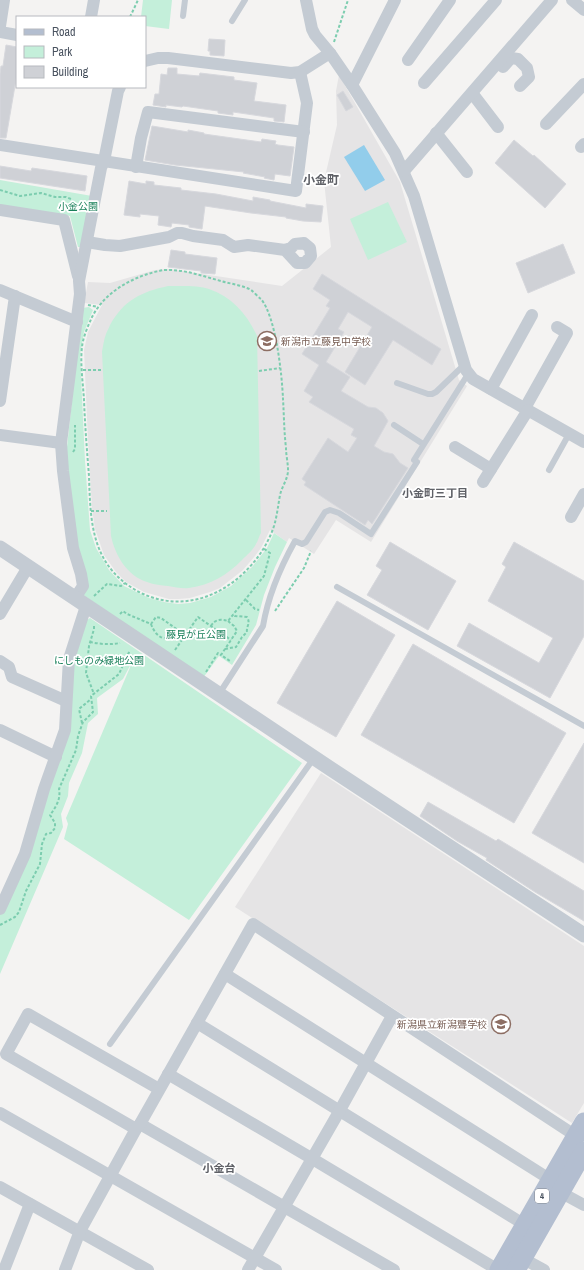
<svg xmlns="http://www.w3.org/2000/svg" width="584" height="1270" font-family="'Archivo Narrow','Noto Sans JP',sans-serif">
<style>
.education{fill:#e5e4e5}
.green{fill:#c4efda}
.water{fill:#92cdeb}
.building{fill:#cfd1d6;stroke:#d7d8dd}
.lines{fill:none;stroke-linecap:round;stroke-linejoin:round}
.path{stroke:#7ccdaf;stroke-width:2;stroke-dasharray:3 2;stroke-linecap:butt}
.service{stroke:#c4cbd3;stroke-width:6}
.minor{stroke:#c4cbd3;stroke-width:12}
.tertiary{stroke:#c4cbd3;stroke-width:15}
.primary{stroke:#b3bed0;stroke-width:19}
.labels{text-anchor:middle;stroke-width:3.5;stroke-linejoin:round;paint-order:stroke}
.shield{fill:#fff;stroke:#808790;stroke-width:1}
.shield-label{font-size:9px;font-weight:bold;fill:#4a5360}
.park-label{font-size:10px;fill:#1b815b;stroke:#fff}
.education-label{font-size:10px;fill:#785e54;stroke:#fff;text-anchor:start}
.neighbourhood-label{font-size:11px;font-weight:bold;fill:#5f6167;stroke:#fff}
.quarter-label{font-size:12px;font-weight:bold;fill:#5f6167;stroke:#fff}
</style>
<rect width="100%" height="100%" fill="#f4f3f2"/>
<g class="education">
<polygon points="339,75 400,182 459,380 467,386 371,542 336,520 314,554 289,538 287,542 270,530 261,548 255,556 243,570 220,588 210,592 190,598 179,599 169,599 144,592 126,582 116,572 104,555 95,529 92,508 88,441 84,350 88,332 102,305 84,303 88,282 110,283 155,270 169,269 282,286 331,247 324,181 337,125 336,91"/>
<polygon points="321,773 584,946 584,1103 572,1123 235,907"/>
</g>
<g class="green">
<polygon points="143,0 172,0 169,29 145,26 145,17 141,17"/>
<polygon points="0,180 92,196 84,247 78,247 70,216 0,205"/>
<polygon points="388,202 407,242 368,260 350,219"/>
<path d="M168 286C179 286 199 285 209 289 232 297 247 314 257 336L261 533C259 536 258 541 256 544 253 550 247 555 242 560 227 575 211 585 189 588 182 589 175 587 168 586 161 585 154 585 147 582 127 576 115 555 111 536L102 352C103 346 104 339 106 334 107 331 109 328 110 325 124 300 141 292 168 286Z"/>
<polygon points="89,307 93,310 84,332 80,355 85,461 90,530 96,548 109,570 124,586 149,598 164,602 178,604 190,603 211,597 231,586 252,567 267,548 274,533 287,542 275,567 264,595 256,625 232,665 219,656 203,678 82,594 66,456 82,308"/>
<polygon points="90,618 302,763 189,920 64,839 68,824 66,818 134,658 123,679 97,698 98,714 88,723 82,753 69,783 68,796 61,814 63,827 0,974 0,909 56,757 80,625"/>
</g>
<polygon class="water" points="364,145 385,180 365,191 344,157"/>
<g class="building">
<polygon points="209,39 225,40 224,56 210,55 210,51 208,51"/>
<polygon points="6,45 17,47 17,74 6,138 0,138 0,74 1,66 3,66"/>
<polygon points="168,68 177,68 177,74 199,76 200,73 234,77 234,80 257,83 254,101 286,105 284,122 274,121 274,118 233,112 233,115 218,113 218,111 183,106 182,107 166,105 166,107 153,105 155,94 159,94 161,74 167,75"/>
<polygon points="343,91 353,107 346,111 337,95"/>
<polygon points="152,126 188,132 188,130 204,133 204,134 261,142 262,139 276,141 275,144 278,145 294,147 290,176 275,174 274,180 264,178 265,177 243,173 244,172 175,165 145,160"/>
<polygon points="514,140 533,156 534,155 566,184 545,208 495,163"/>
<polygon points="0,166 31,171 32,168 87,176 85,191 0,178"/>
<polygon points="129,181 146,184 146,181 154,182 154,185 181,188 181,190 216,194 253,201 253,197 270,200 270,201 306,208 306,204 323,206 321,222 303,221 286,218 286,217 251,213 205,206 202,229 189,227 189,225 172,223 171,227 158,225 159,216 140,214 140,217 124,215"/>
<polygon points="563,244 575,273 528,293 516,263"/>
<polygon points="171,250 185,252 185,254 217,258 215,274 201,273 201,271 168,267"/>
<polygon points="322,274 441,349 432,365 393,340 365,385 345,372 372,327 348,312 338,329 344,332 326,362 350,377 341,391 368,407 376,408 383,413 388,421 374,446 384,452 393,454 400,463 408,468 372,524 368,520 365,525 304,485 306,482 302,479 328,438 348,452 357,438 351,435 354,429 309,402 313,397 304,391 319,365 302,354 330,308 326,306 330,300 313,289"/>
<polygon points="390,542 456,581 428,630 367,595 382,570 376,566"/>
<polygon points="514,542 584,581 584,636 550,698 457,646 469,623 539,663 553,638 488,601 506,567 502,564"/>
<polygon points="337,601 395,635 336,737 277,703"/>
<polygon points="413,644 566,733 514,823 361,735"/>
<polygon points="584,743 584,863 532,833"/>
<polygon points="428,802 496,841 498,839 584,891 584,921 535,892 486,860 487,858 457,841 420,816"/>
</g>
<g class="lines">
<g class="path">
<polyline points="130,17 138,0"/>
<polyline points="334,42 348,0"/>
<polyline points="0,190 20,196 41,193 55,197 66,197 71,199 81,211"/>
<path d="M164 270C184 269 202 276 221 281 231 284 242 285 251 290 254 292 258 297 261 299 276 317 282 375 283 399 284 415 284 431 286 448 286 455 288 463 288 470 288 479 282 486 280 495 278 506 277 516 274 526 262 563 226 597 187 601 154 605 120 587 104 559 90 534 90 504 89 476 87 451 85 426 84 400 83 383 80 364 82 347 83 337 88 326 92 317 106 290 136 275 164 270Z"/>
<polyline points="88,305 98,307"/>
<polyline points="83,370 101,370"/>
<polyline points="259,371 280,368"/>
<polyline points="73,452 75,449 75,425"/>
<polyline points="91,511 107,511"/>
<polyline points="94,596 107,584 121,586 125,583"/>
<polyline points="246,600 255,609 259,610"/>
<polyline points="275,611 304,568 311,551"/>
<polyline points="120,614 123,611 127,614 151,624 156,617 161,618 185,635"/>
<polyline points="228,621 234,626 237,631 221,655 230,661"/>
<path d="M151 624C156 638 168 645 178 630"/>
<polyline points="94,626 94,629 89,646 86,673 94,694"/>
<path d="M211 626C215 619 221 619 228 621L264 576 270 553 263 548"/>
<path d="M90 642C99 644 110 645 120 643"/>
<path d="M225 649 236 647 242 637 247 632C246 626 251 624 247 617L235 616 233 614"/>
<polyline points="175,650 198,617 231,640"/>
<polyline points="206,672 218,653 221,655"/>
<polyline points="82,723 79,709 91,699"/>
<path d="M0 925 15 917 19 912 26 891 40 864 42 844 46 834 51 833 55 828V823L50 815C56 807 61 799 59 789L76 750 78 736 83 722 93 712 91 696 119 674 130 650"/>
</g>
<g class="service">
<polyline points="183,16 185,0"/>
<polyline points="232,21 245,0"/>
<polyline points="397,383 428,394 432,394 436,392 464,365"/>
<polyline points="394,425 423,444"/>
<polyline points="549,470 569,434"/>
<polyline points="337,587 584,726"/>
<path d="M219 694 263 626C268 596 280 568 295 541L302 544 306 542 325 512 330 510 339 513 371 534 417 462 414 460 468 374"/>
<polyline points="110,1044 314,758"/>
</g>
<g class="minor">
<polyline points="306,0 312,29 315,35 330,53 352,85 395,153 414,196 466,370 473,379 584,442"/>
<polyline points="572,0 584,10"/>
<polyline points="91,17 94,0"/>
<polyline points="0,26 4,0"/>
<polyline points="0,32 17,35"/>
<polyline points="408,60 450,0"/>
<polyline points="145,61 158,58 168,58 291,73 300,72 330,53"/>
<polyline points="501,65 503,67 511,58 518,59 527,68 529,77 520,86"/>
<polyline points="424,83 496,0"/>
<polyline points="352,85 395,0"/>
<polyline points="472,93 498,127"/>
<polyline points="546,124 584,84"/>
<polyline points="436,133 467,172"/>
<polyline points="0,145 296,191 307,103 300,72"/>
<polyline points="581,147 584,144"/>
<polyline points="136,167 141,138 148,112 304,132"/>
<polyline points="404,171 552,0"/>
<polyline points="0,210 64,220 78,276"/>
<polyline points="87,242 105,245 120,246 169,237 177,233 182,233 193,236 223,240 234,247 248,245 285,250 291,248 295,244 304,243 310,248 311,256 305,263 297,263 285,250"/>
<polyline points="0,290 77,322"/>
<polyline points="491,389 532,315"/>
<polyline points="0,401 15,296"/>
<polyline points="525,408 567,333 557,327"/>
<polyline points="0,435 61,443"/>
<polyline points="455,447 491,469"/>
<polyline points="483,482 528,410"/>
<polyline points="571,517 584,494"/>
<polyline points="75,598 83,586 81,574 73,548 63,471 61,443 80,294 79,281 101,168 104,161 118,91 120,87"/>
<polyline points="0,614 28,567"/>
<polyline points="0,661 9,667 12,677 66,701"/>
<polyline points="0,730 56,757"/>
<polyline points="0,909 25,854 44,789 65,730 69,659 86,606"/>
<polyline points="225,974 551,1180"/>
<polyline points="197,1023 525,1225"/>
<polyline points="168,1074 311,1158 498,1270"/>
<polyline points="0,1113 276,1270"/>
<polyline points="140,1124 394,1270"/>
<polyline points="136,1129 6,1054 28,1014 159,1089"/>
<polyline points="0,1187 148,1270"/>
<polyline points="560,1192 584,1205"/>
<polyline points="522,1258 544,1270"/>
<polyline points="4,1270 30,1204"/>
<polyline points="65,1270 80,1231 136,1129 140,1124 253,924 576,1136"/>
<polyline points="248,1270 340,1110 392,1016"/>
</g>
<polyline class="tertiary" points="0,548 331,769 584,935"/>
<g class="primary">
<polyline points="499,1270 584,1122"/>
<polyline points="516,1270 584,1151"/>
</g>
</g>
<defs>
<g id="school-ring" transform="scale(1)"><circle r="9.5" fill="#fff" stroke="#8d6e63" stroke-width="1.5"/><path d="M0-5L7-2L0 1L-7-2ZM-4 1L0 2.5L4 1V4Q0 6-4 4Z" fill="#8d6e63"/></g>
</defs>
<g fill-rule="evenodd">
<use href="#school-ring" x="267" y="341"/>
<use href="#school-ring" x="501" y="1024"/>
</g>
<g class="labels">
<rect class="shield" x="535" y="1189" width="14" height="14" rx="3"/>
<g class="shield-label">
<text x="542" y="1199">4</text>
</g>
<g class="park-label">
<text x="78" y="210">小金公園</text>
<text x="196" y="638">藤見が丘公園</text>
<text x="99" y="664">にしものみ緑地公園</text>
</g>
<g class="education-label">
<text x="281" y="345">新潟市立藤見中学校</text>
<text x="487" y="1028" text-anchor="end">新潟県立新潟聾学校</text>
</g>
<g class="neighbourhood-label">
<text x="435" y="497">小金町三丁目</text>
<text x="219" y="1172">小金台</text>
</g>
<g class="quarter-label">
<text x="321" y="184">小金町</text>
</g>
</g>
<rect x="16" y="16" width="130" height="72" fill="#ffffff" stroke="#b7babf"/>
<rect x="24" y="29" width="20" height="6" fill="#b3bed0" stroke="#b7babf"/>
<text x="52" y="36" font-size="12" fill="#4a5360">Road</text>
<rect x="24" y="46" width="20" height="12" fill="#c4efda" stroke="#b7babf"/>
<text x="52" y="56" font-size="12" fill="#4a5360">Park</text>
<rect x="24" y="66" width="20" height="12" fill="#cfd1d6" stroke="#b7babf"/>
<text x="52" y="76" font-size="12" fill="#4a5360">Building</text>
</svg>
